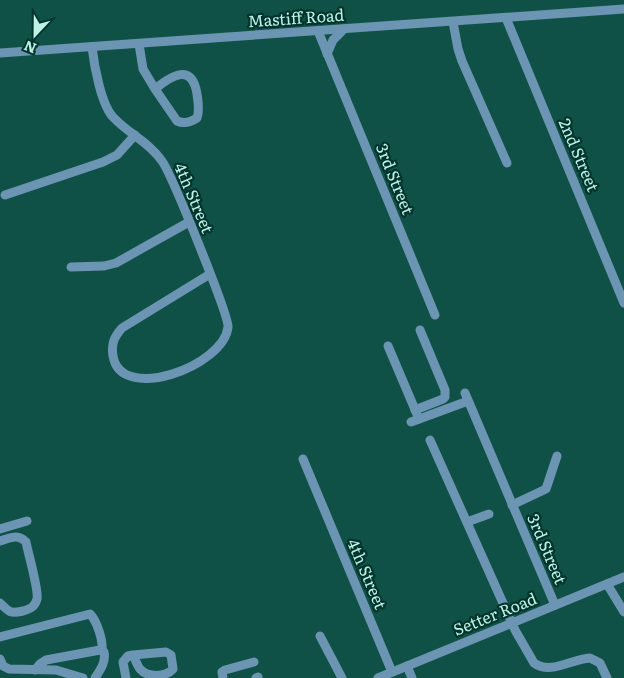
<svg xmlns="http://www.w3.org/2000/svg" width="624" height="678" font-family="Literata,serif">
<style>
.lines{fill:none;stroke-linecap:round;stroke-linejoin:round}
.minor{stroke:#6b95b3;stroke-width:9}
.labels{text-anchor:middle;stroke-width:4.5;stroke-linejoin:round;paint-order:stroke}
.street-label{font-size:16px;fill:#bff2e7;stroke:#00352d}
</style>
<rect width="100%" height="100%" fill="#105147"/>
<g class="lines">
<g class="minor">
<polyline points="506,18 624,303"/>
<polyline points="453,22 458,49 462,61 507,163"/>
<polyline points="318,31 435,315"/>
<path d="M139 44 143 69 155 89C172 75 192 63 197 94 198 102 200 110 197 118 191 122 184 124 177 121L155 89"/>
<path d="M92 47C94 64 101 106 114 118 129 134 150 143 162 161 172 175 229 316 228 327 224 366 121 404 113 356 111 344 114 337 122 328L210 274"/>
<polyline points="0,53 624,9"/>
<polyline points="327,54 333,40 344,29"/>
<polyline points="5,195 103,162 117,155 135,135"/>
<polyline points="71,267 104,266 116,263 189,222"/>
<polyline points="388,346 419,419"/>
<polyline points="465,393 555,605"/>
<polyline points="415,410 443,399 445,397 445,390 420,330"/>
<polyline points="411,422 468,401"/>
<path d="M430 440 515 630 534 663C551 675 571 659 590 658L600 663 607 678"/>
<polyline points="303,459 392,672"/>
<polyline points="512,505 546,489 557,456"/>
<polyline points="467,522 489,514"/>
<polyline points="0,529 27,521"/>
<path d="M0 541C10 538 18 533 26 542 28 553 39 590 37 599 35 607 30 609 23 611 9 614 10 612 0 603"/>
<polyline points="607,584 624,612"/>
<polyline points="320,636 342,678"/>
<path d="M0 637 90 614C97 621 103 640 102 650"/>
<polyline points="0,659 3,666 9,669 56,670 83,678"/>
<polyline points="407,666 412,678"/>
<path d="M35 670 40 664 46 660 100 650 104 652C106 662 101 669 95 678"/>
<path d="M126 678 123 662 128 656 133 655 166 652 171 655 173 669C166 677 148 678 140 669 137 665 135 659 133 655"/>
<polyline points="223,678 222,672 225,670 254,662"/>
<polyline points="256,678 258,677"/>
<polyline points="378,678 624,577"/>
</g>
</g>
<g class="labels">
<g class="street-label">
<text transform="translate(296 18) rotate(-4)" y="6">Mastiff Road</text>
<text transform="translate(579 155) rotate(67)" y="6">2nd Street</text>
<text transform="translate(395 179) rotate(68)" y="6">3rd Street</text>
<text transform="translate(194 198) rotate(67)" y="6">4th Street</text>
<text transform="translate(547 549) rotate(67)" y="6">3rd Street</text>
<text transform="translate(367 574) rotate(67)" y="6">4th Street</text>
<text transform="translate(495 614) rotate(-22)" y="6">Setter Road</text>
</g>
</g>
<g transform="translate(35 35) rotate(202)" stroke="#00352d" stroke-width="4" paint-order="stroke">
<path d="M0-4L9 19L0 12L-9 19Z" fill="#bff2e7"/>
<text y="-8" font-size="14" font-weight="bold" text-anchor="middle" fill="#bff2e7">N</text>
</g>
</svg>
